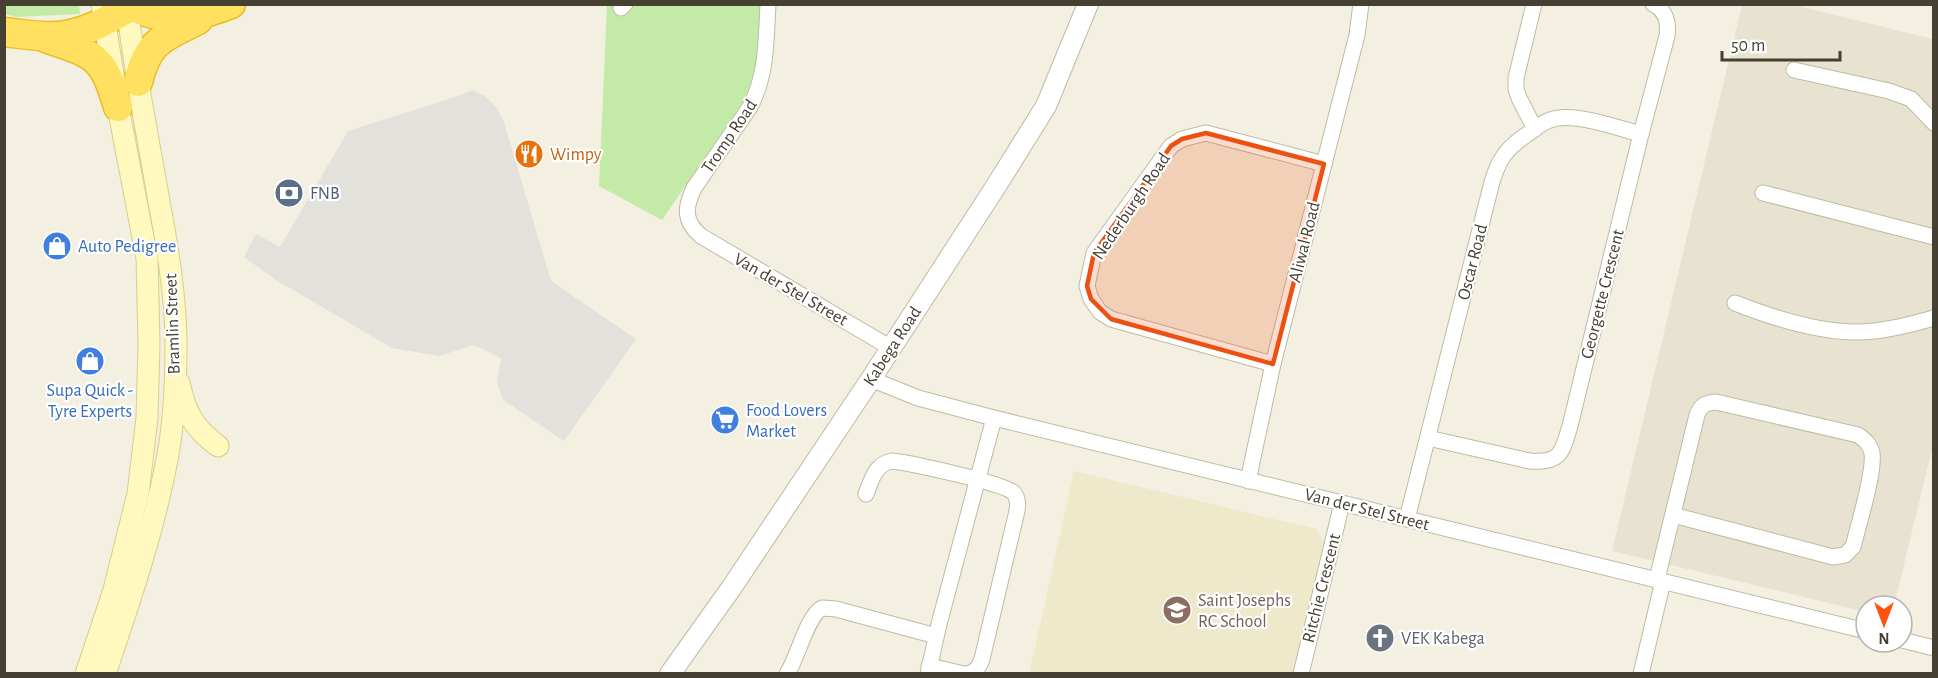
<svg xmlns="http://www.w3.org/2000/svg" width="1938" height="678" font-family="'Alegreya Sans',sans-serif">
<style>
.residential{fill:#e7e3d0}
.education{fill:#eee9cb}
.green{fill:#c3eba7}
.parking{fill:#e3e1dc}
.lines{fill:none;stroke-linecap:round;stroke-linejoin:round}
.minor-casing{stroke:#bfbaa4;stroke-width:17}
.tertiary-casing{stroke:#bfbaa4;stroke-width:22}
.secondary-casing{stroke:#d7ce8d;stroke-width:23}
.motorway-casing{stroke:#eabd25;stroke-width:31}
.minor{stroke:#fff;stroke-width:15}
.tertiary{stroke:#fff;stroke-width:20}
.secondary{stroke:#fff9c0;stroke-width:21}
.motorway{stroke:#ffe061;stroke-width:28}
.marked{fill:#ec5111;fill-opacity:0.2;stroke:#ec5111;stroke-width:4.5;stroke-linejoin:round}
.labels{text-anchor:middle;stroke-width:4.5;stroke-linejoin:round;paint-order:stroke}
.street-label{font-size:18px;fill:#454032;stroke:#fff}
.food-label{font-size:18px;fill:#c56008;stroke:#fff;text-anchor:start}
.service-label{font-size:18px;fill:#4e5e75;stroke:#fff;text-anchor:start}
.shop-label{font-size:18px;fill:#366cbe;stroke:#fff;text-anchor:start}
.education-label{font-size:18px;fill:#785e54;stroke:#fff;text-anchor:start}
.worship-label{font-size:18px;fill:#5b616d;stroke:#fff;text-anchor:start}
</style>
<rect width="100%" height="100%" fill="#f3f0e2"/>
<polygon class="residential" points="1742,5 1794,5 1933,39 1933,445 1894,606 1866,606 1866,612 1612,551"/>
<polygon class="education" points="1074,471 1316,529 1327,546 1295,673 1029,674"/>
<g class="green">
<polygon points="5,4 79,5 80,14 16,17 5,14"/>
<path d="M607 5H616L618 16 636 5H760C759 42 759 71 742 104L662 220 599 186Z"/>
</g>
<polygon class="parking" points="472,90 485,96 496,107 504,122 551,281 636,339 564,441 503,400 497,382 501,358 474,345 439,356 392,348 276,280 244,257 256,234 280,247 348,131 458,96"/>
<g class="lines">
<g class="minor-casing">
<g id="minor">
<path d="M768 4C766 40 767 75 750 107L694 188C685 207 683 221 701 236L891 348"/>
<polyline points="1534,4 1516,78 1516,89 1519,98 1535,129"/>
<polyline points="621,8 625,4"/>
<polyline points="1794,70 1889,91 1911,99 1934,123"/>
<polyline points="1763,193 1934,237"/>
<path d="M1735 303C1773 318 1816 332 1856 332 1882 332 1909 325 1934 318"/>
<polyline points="1273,364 1111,319 1100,312 1091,299 1087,286 1094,253 1171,146 1182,139 1206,133 1324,164"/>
<polyline points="871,379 918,398 994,418 1866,631"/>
<path d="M1428 438 1530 461C1561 463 1562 453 1570 426L1641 134 1667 36C1669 23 1666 10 1653 4"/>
<polyline points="1248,481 1273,364 1357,35 1361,4"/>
<path d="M866 494C872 479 875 464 892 461 910 463 1004 483 1014 493 1018 498 1018 505 1017 511L982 659C979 667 976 672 967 674"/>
<path d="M1407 519 1492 182C1499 159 1506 149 1526 135 1534 130 1541 123 1550 120 1573 111 1617 128 1641 134"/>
<path d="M1657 579 1697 415C1701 405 1705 403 1716 402L1858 435C1865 440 1870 444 1872 453 1875 472 1858 526 1853 547L1845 555 1833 557 1673 515"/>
<polyline points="1902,640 1934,648"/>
<polyline points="929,666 964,674"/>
<path d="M787 674C798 657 807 616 822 608L836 609 936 636"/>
<polyline points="928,674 939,624 994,418"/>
<polyline points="1301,674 1342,503"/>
<polyline points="1641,674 1663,581"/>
</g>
</g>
<g class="tertiary-casing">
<polyline id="tertiary" points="670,674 732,587 871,379 998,183 1046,106 1088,4"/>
</g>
<g class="secondary-casing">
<g id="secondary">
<path d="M179 383C186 414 193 427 218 446"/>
<polyline points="86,674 114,590 138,494 147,418 149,344 147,258 118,107 102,4"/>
<path d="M105 674C129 603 153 533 167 460 174 423 176 383 176 346 176 299 168 248 159 202 148 136 134 71 127 4"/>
</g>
</g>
<g class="motorway-casing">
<g id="motorway">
<path d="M125 4C136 8 146 13 157 15 181 21 208 13 231 4"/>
<path d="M4 32C24 34 47 39 66 35 89 31 108 20 127 9"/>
<path d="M48 39C96 55 103 56 118 107"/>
<path d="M138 82C148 40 163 38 198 20"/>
</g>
</g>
<use href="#minor" class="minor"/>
<use href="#tertiary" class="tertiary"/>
<use href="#secondary" class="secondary"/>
<use href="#motorway" class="motorway"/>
</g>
<path class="marked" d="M1206 133 1324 164 1273 364 1111 319 1091 299 1087 286 1094 253 1171 146 1182 139Z"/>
<defs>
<g id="restaurant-disc" transform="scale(1.5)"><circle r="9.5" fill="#e8710a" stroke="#fff"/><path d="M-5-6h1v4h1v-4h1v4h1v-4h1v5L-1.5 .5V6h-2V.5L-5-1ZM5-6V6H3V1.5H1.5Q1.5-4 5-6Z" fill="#fff"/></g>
<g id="bank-disc" transform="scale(1.5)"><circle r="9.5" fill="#5c6f8a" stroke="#fff"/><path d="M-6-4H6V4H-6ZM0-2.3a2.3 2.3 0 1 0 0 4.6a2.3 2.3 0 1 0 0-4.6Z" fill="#fff"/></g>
<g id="shop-disc" transform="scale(1.5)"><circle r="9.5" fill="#3f7fe0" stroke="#fff"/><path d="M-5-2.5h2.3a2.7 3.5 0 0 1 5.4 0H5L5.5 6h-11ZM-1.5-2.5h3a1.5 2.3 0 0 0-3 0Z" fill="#fff"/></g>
<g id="supermarket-disc" transform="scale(1.5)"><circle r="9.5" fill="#3f7fe0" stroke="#fff"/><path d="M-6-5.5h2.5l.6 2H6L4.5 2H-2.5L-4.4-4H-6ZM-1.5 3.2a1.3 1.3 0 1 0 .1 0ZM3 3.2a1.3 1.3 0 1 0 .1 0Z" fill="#fff"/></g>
<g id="school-disc" transform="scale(1.5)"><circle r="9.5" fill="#8d6e63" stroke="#fff"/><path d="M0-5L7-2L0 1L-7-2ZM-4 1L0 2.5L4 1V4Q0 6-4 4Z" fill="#fff"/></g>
<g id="church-disc" transform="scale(1.5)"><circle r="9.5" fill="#6b7280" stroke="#fff"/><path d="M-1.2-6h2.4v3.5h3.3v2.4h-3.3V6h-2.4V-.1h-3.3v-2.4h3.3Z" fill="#fff"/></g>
</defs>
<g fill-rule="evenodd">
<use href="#restaurant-disc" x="529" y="154"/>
<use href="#bank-disc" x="289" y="193"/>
<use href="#shop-disc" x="57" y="246"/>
<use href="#shop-disc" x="90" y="361"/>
<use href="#supermarket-disc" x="725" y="420"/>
<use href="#school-disc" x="1177" y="610"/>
<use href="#church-disc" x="1380" y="638"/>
</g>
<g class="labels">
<g class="street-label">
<text transform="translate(729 136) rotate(-56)" y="6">Tromp Road</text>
<text transform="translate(1131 206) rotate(-56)" y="6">Nederburgh Road</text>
<text transform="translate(1304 242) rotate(-76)" y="6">Aliwal Road</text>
<text transform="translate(1472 262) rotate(-76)" y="6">Oscar Road</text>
<text transform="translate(791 289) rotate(30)" y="6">Van der Stel Street</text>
<text transform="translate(1602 294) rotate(-76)" y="6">Georgette Crescent</text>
<text transform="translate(172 324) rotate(-92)" y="6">Bramlin Street</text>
<text transform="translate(892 346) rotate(-57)" y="6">Kabega Road</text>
<text transform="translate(1367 509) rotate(14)" y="6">Van der Stel Street</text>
<text transform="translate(1321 588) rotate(-76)" y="6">Ritchie Crescent</text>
</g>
<g class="food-label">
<text x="550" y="160">Wimpy</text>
</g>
<g class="service-label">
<text x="310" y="199">FNB</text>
</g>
<g class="shop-label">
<text x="78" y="252">Auto Pedigree</text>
<text x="90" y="396" text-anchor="middle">Supa Quick -<tspan x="90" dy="21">Tyre Experts</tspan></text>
<text x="746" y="416">Food Lovers<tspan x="746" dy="21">Market</tspan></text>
</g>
<g class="education-label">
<text x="1198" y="606">Saint Josephs<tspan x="1198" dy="21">RC School</tspan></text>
</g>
<g class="worship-label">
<text x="1401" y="644">VEK Kabega</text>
</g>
</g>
<rect width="1938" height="678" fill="none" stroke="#454032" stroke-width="12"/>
<g transform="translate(1884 624) rotate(180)"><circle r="28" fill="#ffffff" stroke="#b5b3ad" stroke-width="1.5"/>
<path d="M0-4.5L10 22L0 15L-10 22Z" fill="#ff530d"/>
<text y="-9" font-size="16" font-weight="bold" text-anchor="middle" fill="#454032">N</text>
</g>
<path d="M1722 51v9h118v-9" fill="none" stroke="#454032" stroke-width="3"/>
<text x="1731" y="51" font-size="18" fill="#454032" stroke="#ffffff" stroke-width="4.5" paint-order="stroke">50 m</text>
</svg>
